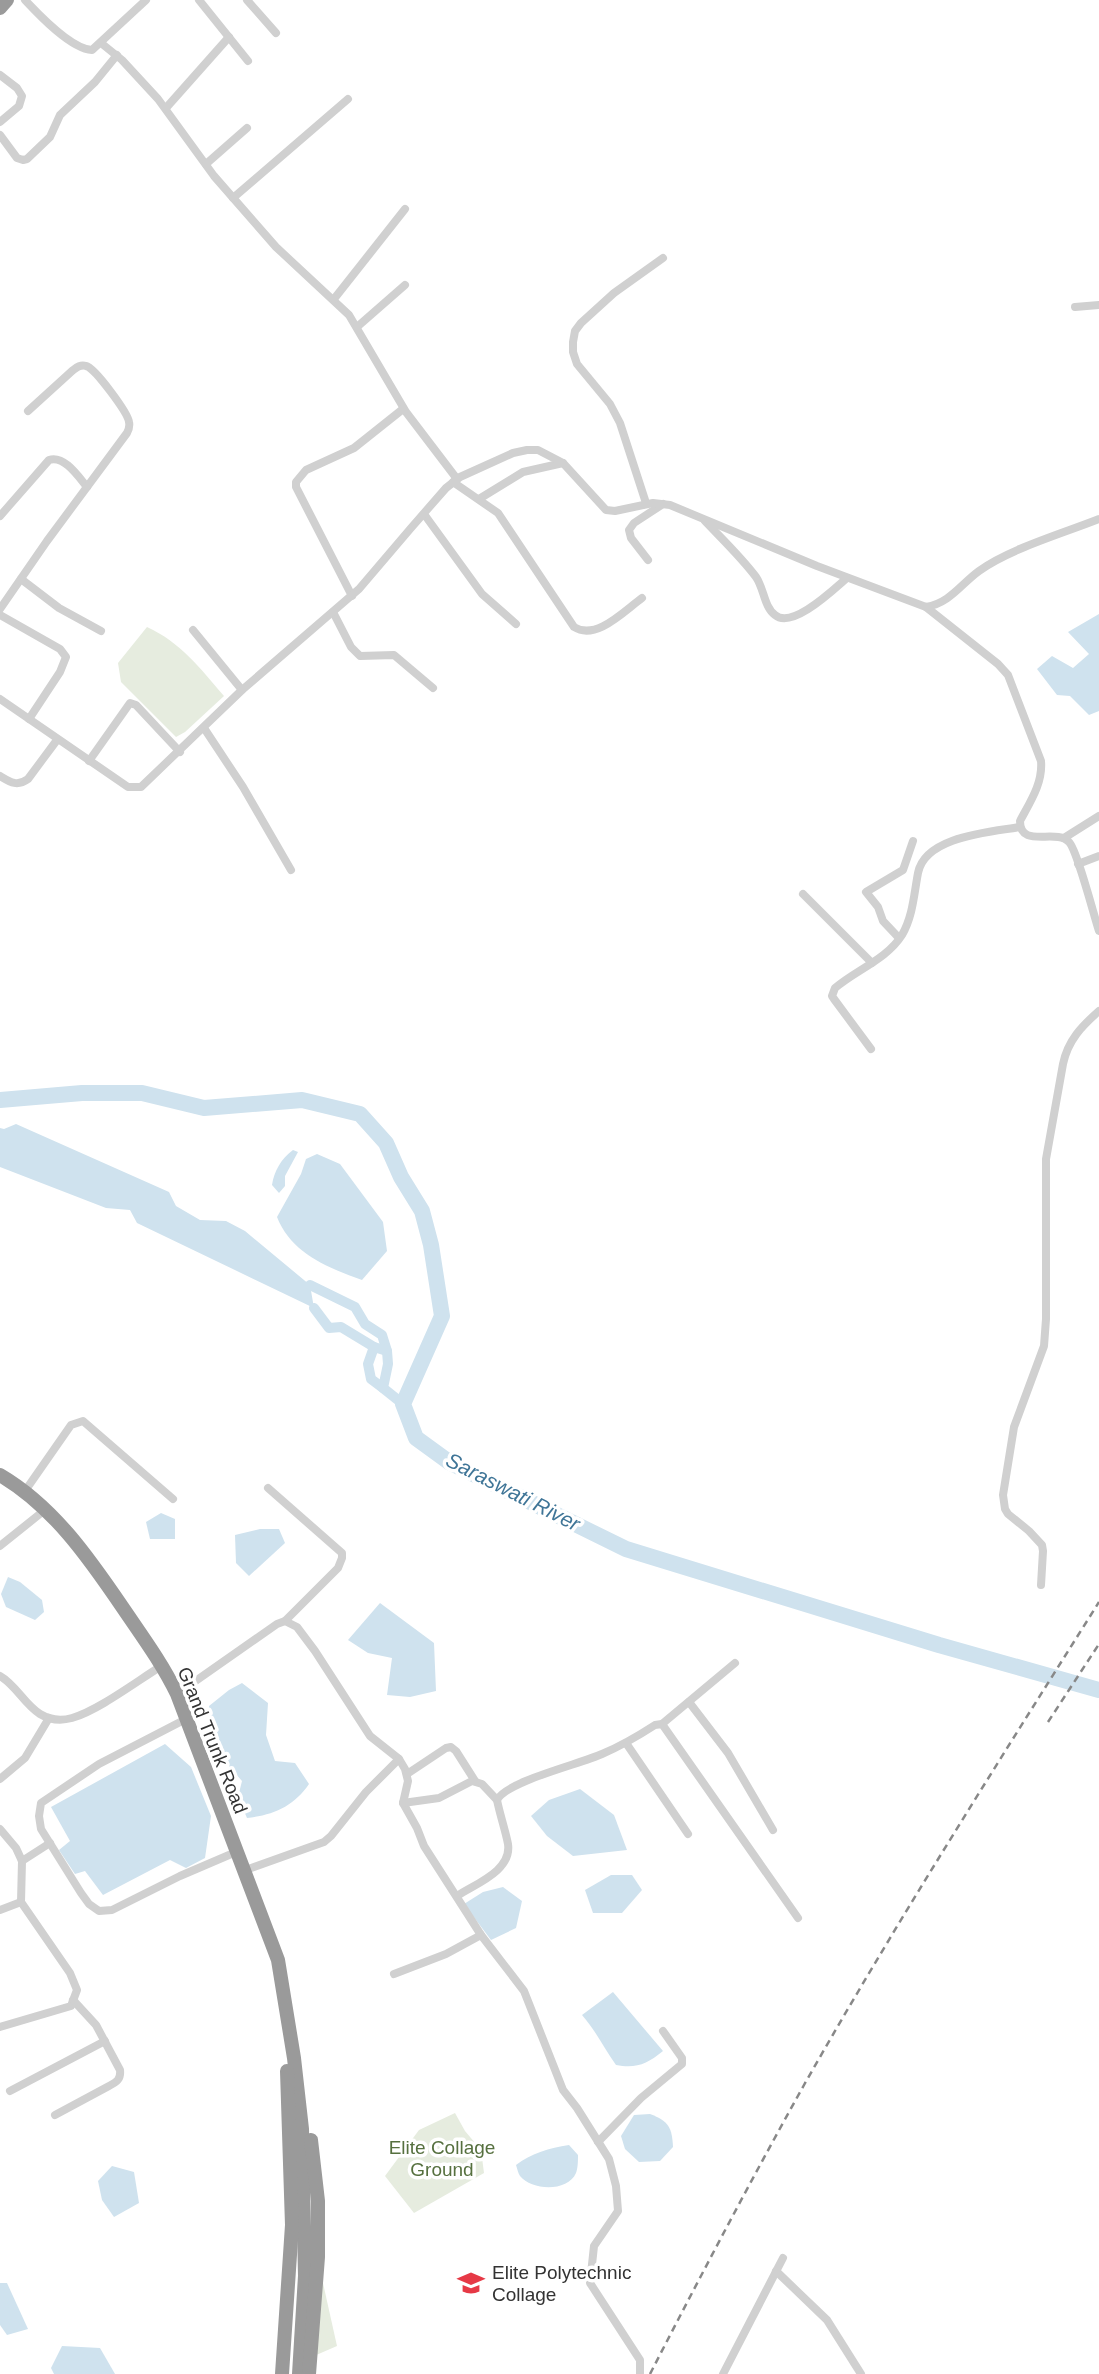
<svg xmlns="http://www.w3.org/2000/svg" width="1099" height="2374" font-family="Helvetica,sans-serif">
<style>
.green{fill:#e6ecdf}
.water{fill:#cfe2ee}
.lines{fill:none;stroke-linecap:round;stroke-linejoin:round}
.canal{stroke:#cfe2ee;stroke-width:10}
.river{stroke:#cfe2ee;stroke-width:16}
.street{stroke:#d0d0d0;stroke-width:8}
.highway{stroke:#9a9a9a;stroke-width:14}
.rail{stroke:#888;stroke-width:2.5;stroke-dasharray:7 5;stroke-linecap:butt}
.labels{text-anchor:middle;stroke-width:7;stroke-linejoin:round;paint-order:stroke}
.street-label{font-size:19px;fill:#333;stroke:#fff}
.park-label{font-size:19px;fill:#56703f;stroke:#fff}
.poi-label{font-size:19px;fill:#333;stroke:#fff;text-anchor:start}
.water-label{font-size:21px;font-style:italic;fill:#3f7597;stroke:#fff}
</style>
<rect width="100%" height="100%" fill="#fff"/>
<g class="green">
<path d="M147 627C180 642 201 669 224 696L185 732 176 737 121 682 118 663Z"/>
<polygon points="455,2113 465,2131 481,2150 484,2173 414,2213 385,2176 419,2130"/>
<polygon points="321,2274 337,2346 307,2359 294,2341 300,2301"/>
</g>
<g class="water">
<polygon points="1099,614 1099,711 1089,715 1070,696 1057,695 1037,669 1052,656 1073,668 1089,654 1068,632"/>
<polygon points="16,1124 169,1192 176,1206 200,1220 226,1221 245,1231 310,1285 314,1308 137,1223 130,1210 106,1208 0,1167 0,1128 4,1129"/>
<path d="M293 1150 298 1152 285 1176V1186L279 1193 272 1185C274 1171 281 1159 293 1150Z"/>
<path d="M317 1154 340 1164 383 1222 387 1251 362 1280C328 1268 291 1253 277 1217L301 1174 306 1159Z"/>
<polygon points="161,1513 175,1519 175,1539 150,1539 146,1522"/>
<polygon points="260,1529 279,1529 285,1543 249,1576 236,1563 235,1535"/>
<polygon points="8,1577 20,1582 42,1600 44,1612 35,1620 6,1607 1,1594"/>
<polygon points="380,1603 434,1643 436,1691 410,1697 387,1695 392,1658 368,1653 348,1640"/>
<path d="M242 1683 268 1703 266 1735 275 1761 295 1763 309 1784C294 1806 274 1815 247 1818L238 1797 242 1781 226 1763 208 1725 209 1706 229 1690Z"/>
<polygon points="165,1744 191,1767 211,1816 205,1858 186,1868 170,1860 103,1895 85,1871 75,1874 59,1850 70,1841 51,1807"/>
<polygon points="580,1789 614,1815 627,1850 573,1856 547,1836 531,1816 549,1800"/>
<polygon points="611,1875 632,1875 642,1890 622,1913 593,1913 585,1890"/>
<polygon points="503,1887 522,1901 516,1928 491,1940 464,1904 483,1892"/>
<path d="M613 1992 663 2051C647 2064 636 2069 616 2065 604 2048 596 2031 582 2015Z"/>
<path d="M650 2114C669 2121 672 2128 673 2147L660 2161 639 2162 625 2149 621 2136 634 2115Z"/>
<path d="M569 2145 578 2155C578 2160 578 2168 576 2173 568 2192 532 2191 520 2176 518 2173 517 2168 516 2165 532 2153 549 2148 569 2145Z"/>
<polygon points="112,2166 134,2172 139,2203 114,2217 102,2200 98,2181"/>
<polygon points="0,2283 7,2283 28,2329 7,2335 0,2325"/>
<polygon points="62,2346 100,2348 115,2374 54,2374 51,2368"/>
</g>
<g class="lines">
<g class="canal">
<polyline points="310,1285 355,1307 365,1324 382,1335 387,1351 388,1364 383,1388 403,1404"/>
<polyline points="314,1308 329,1328 341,1327 374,1347 387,1351"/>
<polyline points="374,1347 368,1364 371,1379 383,1388"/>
</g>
<polyline class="river" points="0,1100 82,1093 142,1093 204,1108 302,1100 360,1114 386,1143 401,1177 422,1211 431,1245 442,1316 403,1404 416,1438 449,1462 626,1549 939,1645 1099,1690"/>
<g class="street">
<path d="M25 0C39 15 71 49 92 50L146 0"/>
<polyline points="199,0 248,61"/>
<polyline points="247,0 276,33"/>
<polyline points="101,43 122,60 158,99 214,176 276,247 349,315 406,412 457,479"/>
<polyline points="0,75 17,88 22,96 19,106 0,122"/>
<polyline points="166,108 229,37"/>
<polyline points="0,135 17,158 23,160 27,159 50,137 60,115 95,82 117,55"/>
<polyline points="206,164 247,128"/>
<polyline points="233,198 348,99"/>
<polyline points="334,299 405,209"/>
<polyline points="1075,307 1099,305"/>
<polyline points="357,327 405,285"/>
<path d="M453 482 498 513 574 627C596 641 624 611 642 598"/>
<polyline points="479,499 523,472 563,463"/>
<polyline points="646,503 620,423 610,404 577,364 573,352 573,342 575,331 581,323 614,293 663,258"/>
<polyline points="424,514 482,594 516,624"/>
<path d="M0 516 49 460C64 455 78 476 87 487"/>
<path d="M705 521C722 539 741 557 756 577 764 588 764 607 775 615 792 630 834 589 847 578"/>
<polyline points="648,560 631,538 629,530 634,523 663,504"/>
<polyline points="21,579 59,608 101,631"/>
<polyline points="352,596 296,487 296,482 306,470 354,448 403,409"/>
<path d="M926 607 998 664 1008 675 1041 761C1043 783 1030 802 1020 821 1020 849 1056 828 1069 842 1077 850 1094 916 1099 931"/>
<path d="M0 609 47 541 127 433C129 429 130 426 129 422 128 413 95 368 86 366 80 364 76 368 72 371L28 411"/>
<polyline points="333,612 351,647 360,656 394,655 433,688"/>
<polyline points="0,615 60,649 66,657 60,672 29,719"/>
<polyline points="193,630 242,690"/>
<path d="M0 699 128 787H141L242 690 359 589 411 528 446 488 460 477 513 453 527 450H538L563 463 606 510 615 511 653 503 670 505 817 566 926 607C950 603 961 584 979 571 1009 549 1064 533 1099 519"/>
<polyline points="204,728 243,787 291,870"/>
<polyline points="89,761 130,703 136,705 180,752"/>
<path d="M0 776C10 782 17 787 28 779L57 740"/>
<polyline points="1064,838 1099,816"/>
<polyline points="1078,864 1099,856"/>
<polyline points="803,894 872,963"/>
<polyline points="899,938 883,921 878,907 866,892 903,870 913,841"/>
<path d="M871 1049 834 999 832 996 835 988C856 970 887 959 902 935 913 916 914 894 918 873 925 836 991 832 1020 827"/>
<polyline points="268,1488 342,1553 342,1558 338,1568 285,1621"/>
<polyline points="25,1491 71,1425 83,1421 173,1499"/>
<polyline points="0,1546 46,1509"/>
<path d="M1041 1585 1043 1551 1042 1545 1029 1531 1008 1514 1005 1509 1003 1495 1014 1427 1044 1346 1046 1319V1159L1063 1064C1068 1040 1082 1026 1099 1011"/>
<path d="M0 1676C16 1685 24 1704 40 1714 50 1720 61 1721 72 1718 99 1710 137 1681 163 1665"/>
<polyline points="177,1694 277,1624 285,1621 297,1627 315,1651 370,1736 399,1759 405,1769 408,1781 403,1803 417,1828 424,1846 481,1935 524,1991 563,2090 577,2108 609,2159 616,2186 618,2211 594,2246 590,2283 640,2360 640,2374"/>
<polyline points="689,1702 728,1753 773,1830"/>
<polyline points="186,1719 99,1764 41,1803 39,1816 41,1829 81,1893 89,1904 99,1911 112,1910 180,1876 236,1852"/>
<polyline points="662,1724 735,1663"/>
<polyline points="626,1743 688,1834"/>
<polyline points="407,1774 446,1748 451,1747 456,1751 475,1781"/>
<polyline points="0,1779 25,1758 49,1718"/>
<polyline points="403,1803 439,1798 472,1781 482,1784 497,1800"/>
<polyline points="0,1829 16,1848 22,1861 21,1902 70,1973 77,1990 71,2006 0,2027"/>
<polyline points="22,1861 50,1843"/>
<polyline points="243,1871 324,1842 331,1836 366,1792 399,1759"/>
<path d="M457 1896C475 1884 512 1871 508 1844 505 1829 500 1815 497 1800 507 1781 580 1764 602 1754 621 1746 638 1736 655 1725L662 1724 798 1918"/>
<polyline points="0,1910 21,1902"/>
<polyline points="394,1974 446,1954 481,1935"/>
<polyline points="10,2091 105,2041"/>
<path d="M55 2115 109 2086C117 2082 121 2079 120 2070L96 2025 73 2000"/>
<polyline points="598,2142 641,2098 682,2064 682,2058 663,2031"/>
<polyline points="776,2271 827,2320 861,2374"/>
<polyline points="723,2374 783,2258"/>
</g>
<g class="highway">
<polyline points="0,8 7,0"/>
<path d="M0 1475C53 1506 89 1558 123 1608 142 1636 162 1663 177 1694L278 1960 294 2058 302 2129 305 2276 299 2374"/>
<polyline points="282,2374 292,2225 287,2071"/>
<polyline points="309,2374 318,2257 318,2201 311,2140"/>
</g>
<g class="rail">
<polyline points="1048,1722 1099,1644"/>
<path d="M650 2374C700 2277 751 2180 804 2085 897 1921 999 1761 1099 1602"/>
</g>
</g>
<defs>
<g id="university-bare" transform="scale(2.1)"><path d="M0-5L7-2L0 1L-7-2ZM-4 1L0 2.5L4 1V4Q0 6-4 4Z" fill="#e63946" stroke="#fff" stroke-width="2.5" paint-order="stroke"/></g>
</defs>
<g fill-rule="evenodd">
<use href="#university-bare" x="471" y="2283"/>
</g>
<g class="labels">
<g class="street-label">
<text transform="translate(213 1740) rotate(68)" y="7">Grand Trunk Road</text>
</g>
<g class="park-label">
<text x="442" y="2154">Elite Collage<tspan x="442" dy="22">Ground</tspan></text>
</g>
<g class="poi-label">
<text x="492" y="2279">Elite Polytechnic<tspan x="492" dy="22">Collage</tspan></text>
</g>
<g class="water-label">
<text transform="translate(513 1492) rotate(27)" y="7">Saraswati River</text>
</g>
</g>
</svg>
